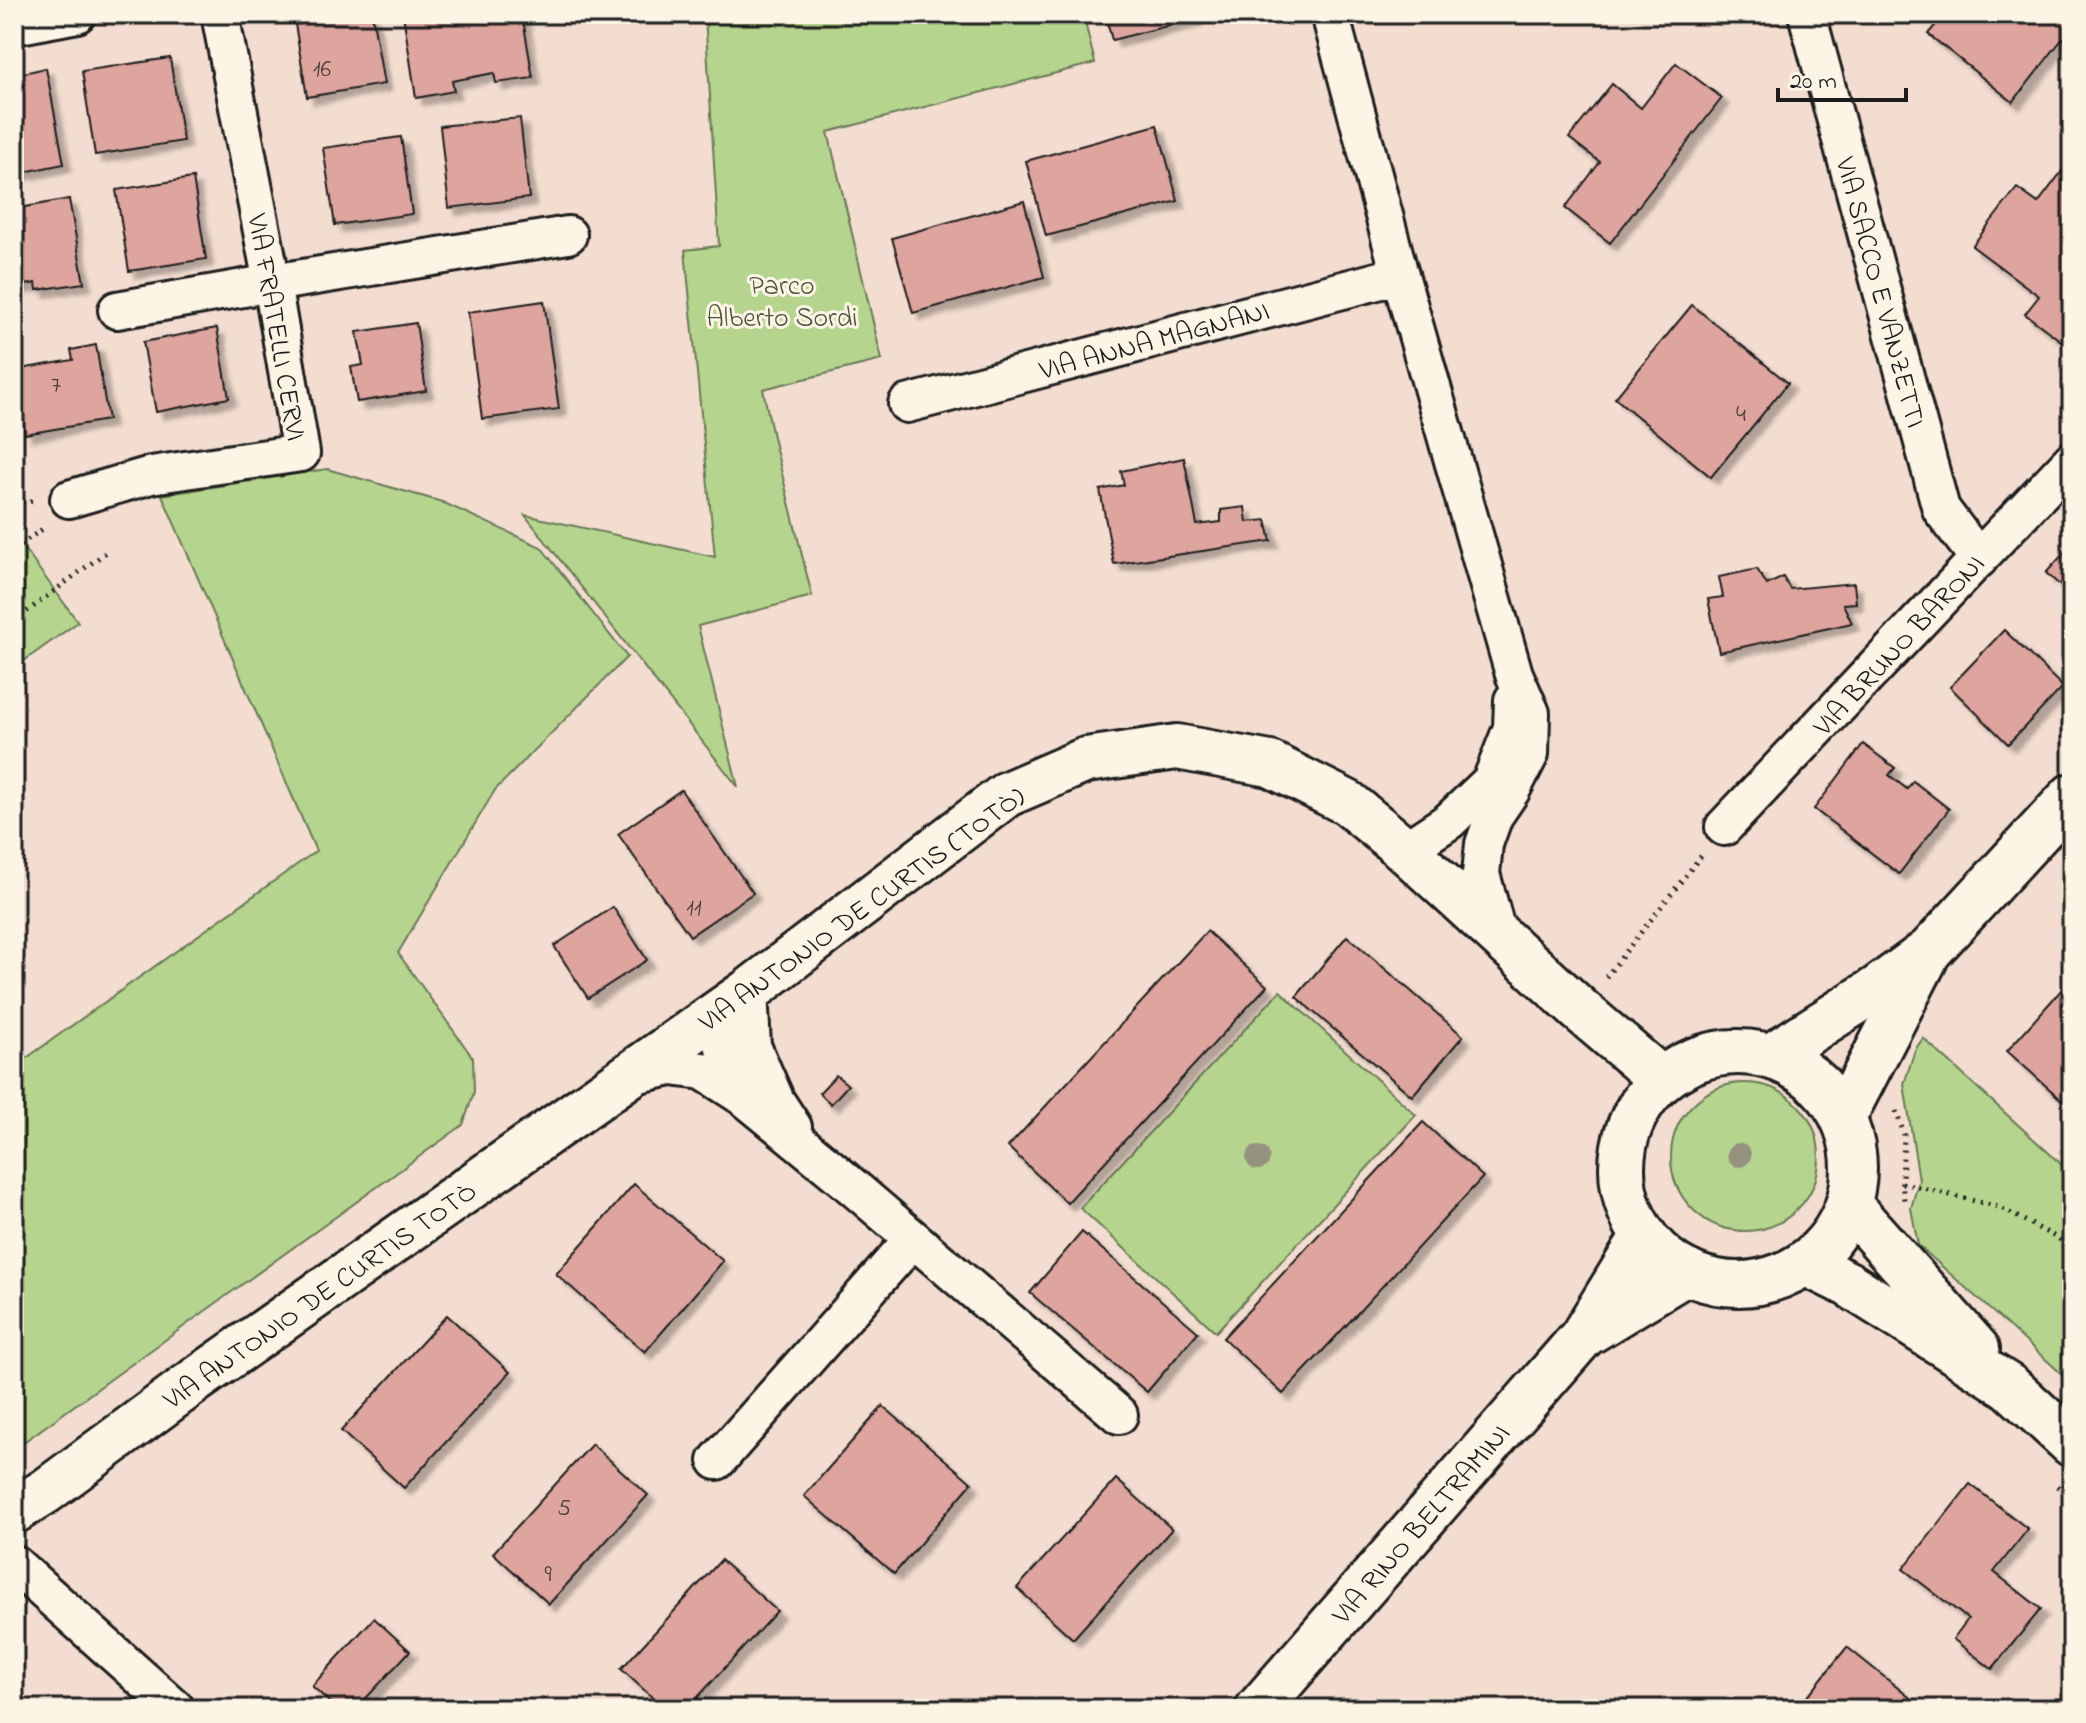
<svg xmlns="http://www.w3.org/2000/svg" width="2086" height="1723" font-family="'Indie Flower',sans-serif">
<style>
.green{fill:#b5d58e;stroke:#687855;stroke-width:2}
.building{fill:#dea49e;stroke:#1c1c1c;stroke-width:2;filter:url(#shadow)}
.lines{fill:none;stroke-linecap:round;stroke-linejoin:round}
.minor-casing{stroke:#1c1c1c;stroke-width:42}
.tertiary-casing{stroke:#1c1c1c;stroke-width:50}
.path{stroke:#1c1c1c;stroke-width:5;stroke-dasharray:2 6;stroke-linecap:butt}
.minor{stroke:#fcf5e5;stroke-width:36}
.tertiary{stroke:#fcf5e5;stroke-width:44}
.tree{fill:#969280}
.labels{text-anchor:middle;stroke-width:6;stroke-linejoin:round;paint-order:stroke}
.number-label{font-size:24px;fill:#4c3e3c}
.park-label{font-size:28px;fill:#4a543e;stroke:#fcf5e5}
.street-label{font-size:28px;fill:#1c1c1c;stroke:#fcf5e5}
</style>
<defs>
<filter id="shadow"><feDropShadow dx="7" dy="7" stdDeviation="2" flood-color="#0004"/></filter>
</defs>
<rect width="100%" height="100%" fill="#f3ddd0"/>
<filter id="ink" filterUnits="userSpaceOnUse"><feTurbulence type="fractalNoise" baseFrequency=".0125" numOctaves="2"/><feDisplacementMap in="SourceGraphic" scale="16" xChannelSelector="R" yChannelSelector="G"/><feConvolveMatrix kernelMatrix="1 2 1 2 8 2 1 2 1" color-interpolation-filters="sRGB"/></filter>
<g filter="url(#ink)">
<g class="green">
<polygon points="705,14 1083,14 1095,63 828,132 882,360 763,389 773,437 812,596 698,626 738,787 525,515 715,557 685,250 719,246"/>
<polygon points="327,469 442,502 541,547 627,657 495,790 398,953 473,1058 474,1092 463,1125 14,1449 14,1067 316,851 162,495"/>
<polygon points="14,535 78,622 14,668"/>
<polygon points="1280,991 1416,1115 1216,1332 1080,1208"/>
<polygon points="1923,1038 2072,1174 2072,1383 1918,1245 1911,1208 1919,1180 1904,1084 1915,1050"/>
<circle cx="1745" cy="1157" r="74"/>
</g>
<g class="building">
<polygon points="355,14 372,14 384,84 307,97 295,24"/>
<polygon points="403,14 522,14 533,78 496,83 494,73 452,81 454,91 416,98"/>
<polygon points="1105,14 1194,14 1195,19 1112,40"/>
<polygon points="1927,14 2072,14 2072,40 2070,43 2063,38 2013,102 1928,34 1938,22"/>
<polygon points="170,58 183,141 95,155 82,71"/>
<polygon points="1676,63 1722,98 1610,243 1565,208 1600,162 1569,138 1612,84 1641,108"/>
<polygon points="46,68 64,164 14,174 14,75"/>
<polygon points="520,118 529,198 449,208 440,126"/>
<polygon points="1157,125 1178,201 1046,236 1026,161"/>
<polygon points="401,137 412,214 335,225 323,148"/>
<polygon points="2072,158 2072,349 2025,314 2039,296 1972,246 2017,188 2038,203"/>
<polygon points="193,178 206,259 129,271 116,190"/>
<polygon points="69,199 84,283 37,290 36,283 14,287 14,209"/>
<polygon points="1024,201 1044,277 913,313 892,238"/>
<polygon points="544,301 559,409 482,419 468,312"/>
<polygon points="1692,305 1788,383 1711,477 1615,398"/>
<polygon points="416,323 426,391 357,402 351,367 363,365 357,332"/>
<polygon points="217,328 229,398 156,412 143,342"/>
<polygon points="96,345 108,420 25,434 14,370 73,360 71,350"/>
<polygon points="1184,458 1197,525 1221,522 1221,510 1245,507 1247,522 1266,520 1271,541 1114,564 1100,490 1124,485 1121,471"/>
<polygon points="2072,544 2072,596 2046,573"/>
<polygon points="1757,569 1767,585 1783,577 1790,589 1854,583 1856,603 1843,604 1852,623 1719,652 1708,599 1723,597 1719,577"/>
<polygon points="2004,630 2063,687 2008,744 1950,687"/>
<polygon points="1863,744 1895,768 1889,775 1907,789 1913,781 1949,809 1899,874 1814,809"/>
<polygon points="681,790 753,893 690,936 618,834"/>
<polygon points="613,907 647,960 588,998 554,946"/>
<polygon points="1207,931 1267,986 1067,1203 1008,1147"/>
<polygon points="1347,936 1463,1036 1412,1096 1296,997"/>
<polygon points="2072,978 2072,1093 2064,1102 2007,1051"/>
<polygon points="836,1075 848,1085 831,1104 819,1093"/>
<polygon points="1423,1122 1483,1177 1283,1394 1223,1338"/>
<polygon points="634,1184 723,1261 645,1352 556,1274"/>
<polygon points="1082,1232 1198,1332 1147,1392 1030,1293"/>
<polygon points="447,1315 510,1372 404,1488 341,1431"/>
<polygon points="883,1406 972,1483 894,1574 804,1496"/>
<polygon points="592,1444 648,1495 549,1604 493,1553"/>
<polygon points="1116,1479 1172,1529 1073,1639 1017,1588"/>
<polygon points="1970,1484 2028,1529 1994,1572 2041,1609 1992,1669 1953,1639 1968,1619 1903,1569"/>
<polygon points="721,1560 777,1611 687,1709 665,1709 621,1669"/>
<polygon points="374,1618 410,1651 356,1709 337,1709 312,1686"/>
<polygon points="1847,1647 1924,1709 1797,1709"/>
</g>
<g class="lines">
<g class="minor-casing">
<g id="minor">
<polyline points="1330,14 1400,275 1514,674 1531,713 1530,754 1511,791 1494,816 1484,844 1481,874 1498,935"/>
<polyline points="1807,14 1941,509 1979,559"/>
<polyline points="14,26 77,14"/>
<polyline points="117,310 272,283 568,235"/>
<polyline points="907,404 1400,275"/>
<polyline points="69,499 151,475 301,453 272,283 220,14"/>
<polyline points="1724,827 2072,460"/>
<polyline points="1405,850 1449,821 1491,781 1512,728 1513,700"/>
<polyline points="749,991 752,1046 776,1101 793,1127"/>
<polyline points="716,1014 726,1056 745,1098"/>
<polyline points="630,1076 671,1067 703,1071 745,1098 840,1176 1119,1415"/>
<polyline points="717,1461 913,1239"/>
<polyline points="14,1564 176,1709"/>
</g>
</g>
<g class="tertiary-casing">
<g id="tertiary">
<circle cx="1738" cy="1168" r="116"/>
<polyline points="1771,1056 1878,988 1930,950 2072,796"/>
<polyline points="1843,1118 1925,959"/>
<polyline points="1850,1206 1977,1349"/>
<polyline points="1807,1264 1848,1284 2010,1387 2072,1444"/>
<polyline points="1587,1333 1687,1272"/>
<polyline points="14,1511 46,1491 196,1380 749,991 1007,794 1086,760 1177,747 1270,764 1348,803 1405,850 1580,1010 1662,1080"/>
<polyline points="1258,1709 1582,1337 1644,1236"/>
</g>
</g>
<g class="path">
<polyline points="14,502 32,501"/>
<polyline points="14,549 44,528"/>
<polyline points="14,621 105,553"/>
<polyline points="1606,977 1701,856"/>
<polyline points="1896,1111 1904,1134 1902,1183 1904,1200"/>
<polyline points="1902,1183 1999,1207 2059,1239 2072,1252"/>
<polyline points="2057,1486 2072,1499"/>
</g>
<use href="#minor" class="minor"/>
<use href="#tertiary" class="tertiary"/>
</g>
<g class="tree">
<circle cx="1739" cy="1155" r="12"/>
<circle cx="1258" cy="1158" r="12"/>
</g>
</g>
<g class="labels">
<g class="number-label">
<text x="322" y="76">16</text>
<text x="56" y="392">7</text>
<text x="1741" y="421">4</text>
<text x="694" y="915">11</text>
<text x="564" y="1515">5</text>
<text x="548" y="1581">9</text>
</g>
<g class="park-label">
<text x="782" y="294">Parco<tspan x="782" dy="32">Alberto Sordi</tspan></text>
</g>
<g class="street-label">
<text transform="translate(1882 292) rotate(75)" y="10">VIA SACCO E VANZETTI</text>
<text transform="translate(278 327) rotate(80)" y="10">VIA FRATELLI CERVI</text>
<text transform="translate(1154 339) rotate(-15)" y="10">VIA ANNA MAGNANI</text>
<text transform="translate(1898 644) rotate(-47)" y="10">VIA BRUNO BARONI</text>
<text transform="translate(861 908) rotate(-36)" y="10">VIA ANTONIO DE CURTIS (TOTÒ)</text>
<text transform="translate(319 1294) rotate(-35)" y="10">VIA ANTONIO DE CURTIS TOTÒ</text>
<text transform="translate(1420 1523) rotate(-49)" y="10">VIA RINO BELTRAMINI</text>
</g>
</g>
<rect width="2086" height="1723" fill="none" stroke="#fcf5e5" stroke-width="48"/>
<rect x="24" y="24" width="2038" height="1675" fill="none" stroke="#1c1c1c" stroke-width="3" filter="url(#ink)"/>
<path d="M1778 88v12h128v-12" fill="none" stroke="#1c1c1c" stroke-width="4"/>
<text x="1790" y="88" font-size="24" fill="#1c1c1c" stroke="#fcf5e5" stroke-width="6" paint-order="stroke">20 m</text>
</svg>
